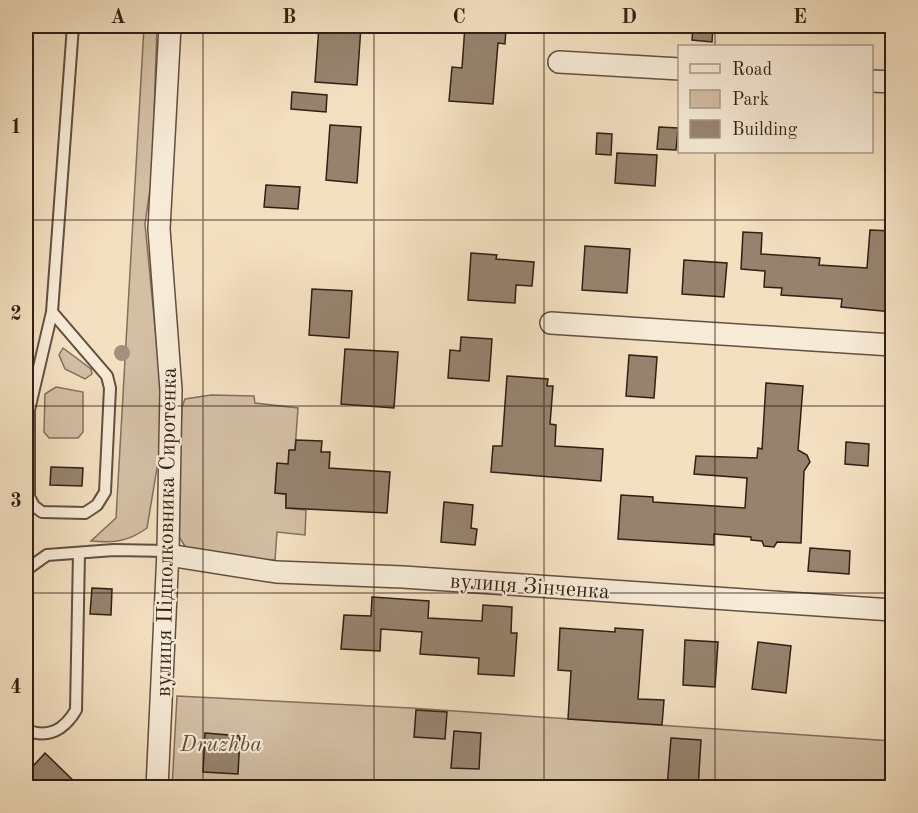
<svg xmlns="http://www.w3.org/2000/svg" width="918" height="813" font-family="'Old Standard TT',serif">
<style>
.green{fill:#d2bfa4;stroke:#826f5c;stroke-width:1.5}
.building{fill:#96836e;stroke:#311f14;stroke-width:1.5}
.lines{fill:none;stroke-linecap:round;stroke-linejoin:round}
.service-casing{stroke:#624f3f;stroke-width:14}
.minor-casing{stroke:#624f3f;stroke-width:24}
.service{stroke:#f7ebd7;stroke-width:10}
.minor{stroke:#f7ebd7;stroke-width:21}
.tree{fill:#a3907a}
.grid{fill:none;stroke:#311f14;stroke-width:1.5;stroke-opacity:0.55}
.labels{text-anchor:middle;stroke-width:4.5;stroke-linejoin:round;paint-order:stroke}
.street-label{font-size:22px;fill:#311f14;stroke:#f7ebd7}
.park-label{font-size:22px;font-style:italic;fill:#614f3f;stroke:#f7ebd7}
.neatline{fill:none;stroke:#311f14;stroke-width:2}
.grid-label{font-size:20px;text-anchor:middle;font-weight:bold;fill:#311f14}
</style>
<rect width="100%" height="100%" fill="#f3e0c1"/>
<filter id="stains"><feTurbulence type="fractalNoise" baseFrequency=".00333" numOctaves="4"/><feColorMatrix values="0 0 0 0 .2 0 0 0 0 .09 0 0 0 0 .02 0 0 0 .5 -.17"/></filter>
<radialGradient id="worn" r=".72"><stop offset=".6" stop-color="#630" stop-opacity="0"/><stop offset="1" stop-color="#630" stop-opacity=".3"/></radialGradient>
<g class="green">
<path d="M144 26H157L152 175 145 224 162 400 161 444 147 528C128 542 113 543 91 541L116 518Z"/>
<polygon points="63,348 91,369 92,374 85,379 65,369 59,355"/>
<polygon points="56,387 83,392 83,432 78,438 49,438 44,432 45,394"/>
<polygon points="211,395 254,396 255,403 298,408 295,450 288,464 277,464 275,493 286,494 286,508 306,510 305,535 277,532 275,560 225,558 188,551 176,532 182,407 185,399"/>
<polygon points="177,696 411,708 892,741 892,787 172,788"/>
</g>
<g class="building">
<polygon points="319,26 361,26 357,85 315,82"/>
<polygon points="465,26 506,28 505,44 498,43 493,104 449,101 452,67 462,68"/>
<polygon points="693,26 713,26 712,42 692,40"/>
<polygon points="292,92 327,95 326,112 291,109"/>
<polygon points="330,125 361,127 357,183 326,180"/>
<polygon points="659,127 678,128 676,150 657,149"/>
<polygon points="597,133 612,134 611,155 596,154"/>
<polygon points="617,153 657,155 655,186 615,183"/>
<polygon points="266,185 300,187 298,209 264,207"/>
<polygon points="870,230 892,231 892,312 841,307 842,299 781,295 782,288 764,287 765,271 741,269 743,232 762,233 761,254 820,258 819,265 867,268"/>
<polygon points="585,246 630,249 627,293 582,290"/>
<polygon points="471,253 497,255 496,259 534,262 532,286 516,285 515,303 468,300"/>
<polygon points="684,260 727,263 724,297 682,294"/>
<polygon points="312,289 352,291 349,338 309,335"/>
<polygon points="461,337 492,339 489,381 448,378 450,350 460,351"/>
<polygon points="345,349 398,352 394,408 341,404"/>
<polygon points="629,355 657,357 654,398 626,396"/>
<polygon points="507,376 548,379 547,386 553,386 550,424 556,425 555,446 603,449 601,481 491,472 493,446 502,446"/>
<polygon points="766,383 803,386 798,450 807,455 810,462 804,471 801,543 777,542 774,547 764,546 762,541 751,540 751,537 714,534 714,545 618,539 621,495 653,497 653,502 745,508 747,478 694,474 696,456 757,458 758,448 762,449"/>
<polygon points="296,440 322,441 321,452 330,452 329,468 390,472 387,513 286,508 286,494 275,493 277,463 288,464 289,450 295,450"/>
<polygon points="846,442 869,444 868,466 845,464"/>
<polygon points="51,467 83,468 82,486 50,485"/>
<polygon points="444,502 473,505 471,528 477,529 475,545 441,542"/>
<polygon points="810,548 850,551 849,574 808,571"/>
<polygon points="92,588 112,589 111,615 90,614"/>
<polygon points="372,597 429,601 428,618 482,621 483,605 512,607 511,633 517,633 514,676 478,674 479,658 420,654 422,632 381,629 380,651 341,649 344,615 371,616"/>
<polygon points="560,628 615,632 615,628 643,630 638,699 664,700 662,725 568,719 571,671 558,670"/>
<polygon points="685,640 718,642 715,687 683,685"/>
<polygon points="758,642 791,646 786,693 752,689"/>
<polygon points="416,710 447,712 445,739 414,737"/>
<polygon points="454,731 481,733 479,769 451,768"/>
<polygon points="205,733 240,736 238,774 203,772"/>
<polygon points="671,738 701,740 698,788 667,788"/>
<polygon points="45,753 81,788 26,788 26,774"/>
</g>
<g class="lines">
<g class="service-casing">
<g id="service">
<polyline points="52,312 107,376 110,388 105,492 97,505 85,513 42,512 34,506 29,497 29,410 52,312 73,26"/>
<polyline points="26,570 47,555 114,550 168,551"/>
<path d="M26 730C49 739 64 730 76 710L79 553"/>
</g>
</g>
<g class="minor-casing">
<g id="minor">
<polyline points="559,62 680,69"/>
<polyline points="872,81 892,82"/>
<polyline points="551,323 892,345"/>
<polyline points="168,555 276,572 403,577 892,610"/>
<polyline points="157,788 168,551 171,390 159,229 170,26"/>
</g>
</g>
<use href="#service" class="service"/>
<use href="#minor" class="minor"/>
</g>
<circle class="tree" cx="122" cy="353" r="8"/>
<path class="grid" d="M203 26V788M374 26V788M544 26V788M715 26V46M715 152V788M26 220H892M26 406H892M26 593H892"/>
<g class="labels">
<g class="street-label">
<text transform="translate(165 532) rotate(-89)" y="8">вулиця Підполковника Сиротенка</text>
<text transform="translate(530 585) rotate(4)" y="8">вулиця Зінченка</text>
</g>
<g class="park-label">
<text x="221" y="751">Druzhba</text>
</g>
</g>
<rect width="918" height="813" fill="none" stroke="#f3e0c1" stroke-width="66"/>
<rect x="678" y="45" width="195" height="108" fill="#f7ebd7" stroke="#a89989" stroke-width="1.5"/>
<rect x="690" y="64" width="30" height="9" fill="#f7ebd7" stroke="#a89989" stroke-width="1.5"/>
<text x="732" y="75" font-size="18" fill="#311f14">Road</text>
<rect x="690" y="90" width="30" height="18" fill="#d2bfa4" stroke="#a89989" stroke-width="1.5"/>
<text x="732" y="105" font-size="18" fill="#311f14">Park</text>
<rect x="690" y="120" width="30" height="18" fill="#96836e" stroke="#a89989" stroke-width="1.5"/>
<text x="732" y="135" font-size="18" fill="#311f14">Building</text>
<rect x="33" y="33" width="852" height="747" class="neatline"/>
<g class="grid-label">
<text x="118" y="23">A</text>
<text x="289" y="23">B</text>
<text x="459" y="23">C</text>
<text x="629" y="23">D</text>
<text x="800" y="23">E</text>
<text x="16" y="133">1</text>
<text x="16" y="320">2</text>
<text x="16" y="507">3</text>
<text x="16" y="693">4</text>
</g>
<rect width="100%" height="100%" filter="url(#stains)"/>
<rect width="100%" height="100%" fill="url(#worn)"/>
</svg>
